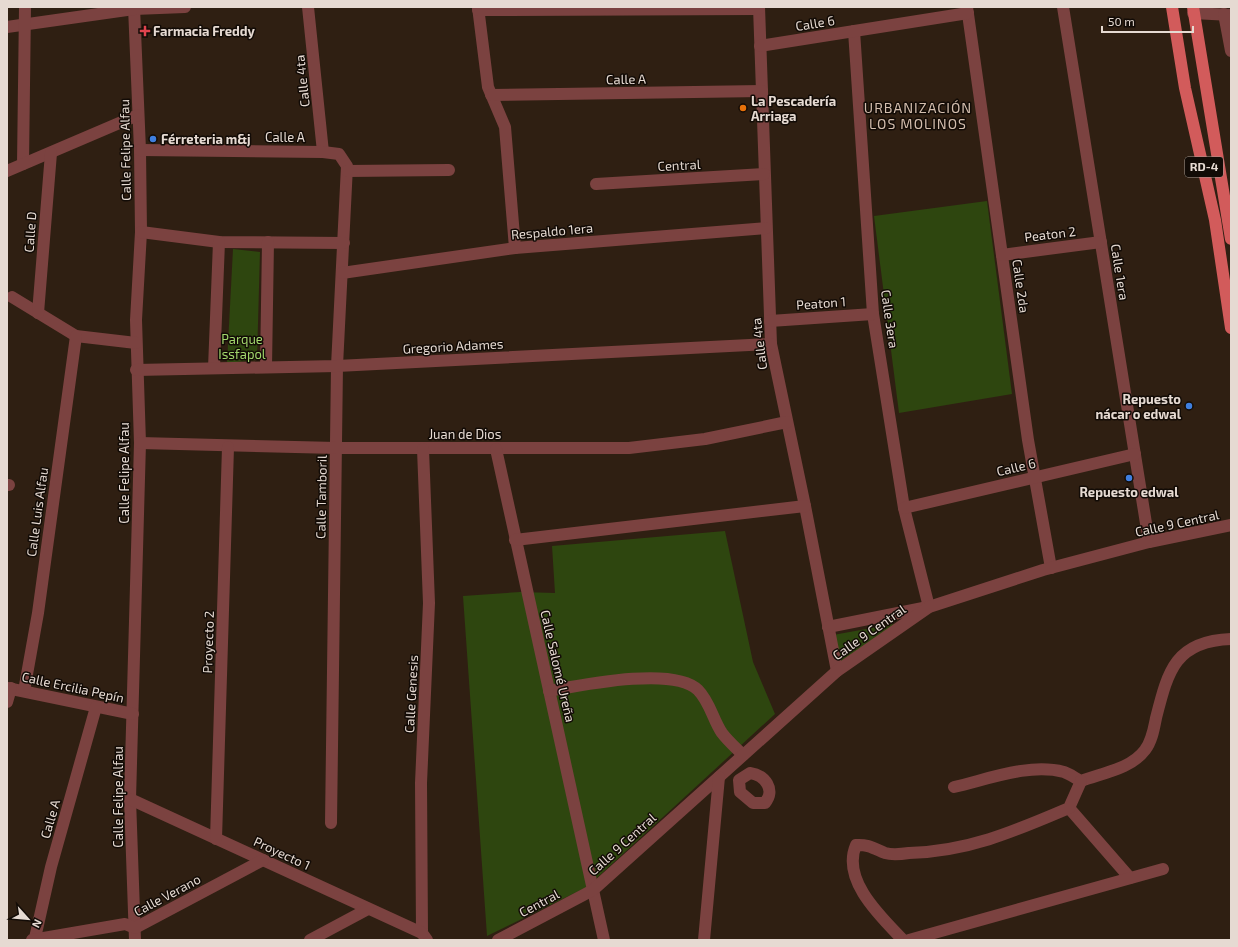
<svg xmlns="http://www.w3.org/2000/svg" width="1238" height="947" font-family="'Exo 2',sans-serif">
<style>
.green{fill:#2e460f}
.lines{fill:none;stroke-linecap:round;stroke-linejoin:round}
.minor{stroke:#7b4240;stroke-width:12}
.major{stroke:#d25b5b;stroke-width:12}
.health-dot{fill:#e0444e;stroke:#120b06;stroke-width:1.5}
.food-dot{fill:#e8710a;stroke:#120b06;stroke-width:1.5}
.shop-dot{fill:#3f7fe0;stroke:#120b06;stroke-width:1.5}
.labels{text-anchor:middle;stroke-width:3;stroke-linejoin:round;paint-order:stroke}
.shield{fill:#120b06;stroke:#a69c95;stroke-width:1}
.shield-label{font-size:12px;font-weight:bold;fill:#e6dad2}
.street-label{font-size:13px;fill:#e6dad2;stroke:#120b06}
.poi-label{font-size:13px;font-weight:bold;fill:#e6dad2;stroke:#120b06;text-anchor:start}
.park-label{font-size:13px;fill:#a2d76c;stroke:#120b06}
.neighbourhood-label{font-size:14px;letter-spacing:1px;fill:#d4beae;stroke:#120b06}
</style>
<rect width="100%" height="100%" fill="#2f1f12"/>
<g class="green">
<polygon points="987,201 1012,394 899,413 874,216"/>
<polygon points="233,249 260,252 257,360 227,363"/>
<polygon points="725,531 753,662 775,714 587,887 487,936 463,596 520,592 555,593 552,546"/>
<polygon points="899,623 840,664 833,635"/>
</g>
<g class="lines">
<g class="minor">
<polyline points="134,7 140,150 141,232 136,320 140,443 130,799 135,940"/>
<polyline points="308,7 323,152"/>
<polyline points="478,7 488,87 505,127 515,248"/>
<polyline points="759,7 771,344 805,506 837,671"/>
<polyline points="967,7 1028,440 1051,568"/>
<polyline points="1063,7 1149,542"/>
<polyline points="478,10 759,9"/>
<polyline points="1193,13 1231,15"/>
<polyline points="1224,14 1231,51"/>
<polyline points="7,27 134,9 185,7"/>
<polyline points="854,31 873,314 904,508 929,607"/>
<polyline points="760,46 968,13"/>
<polyline points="491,95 762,91"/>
<polyline points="140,150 323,152 339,154 347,166 337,366 331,823"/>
<polyline points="23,164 25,7"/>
<polyline points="7,171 138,115"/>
<polyline points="347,171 449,170"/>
<polyline points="596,184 764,174"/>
<polyline points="141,232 219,242 344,243"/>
<polyline points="1002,255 1101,242"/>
<polyline points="342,273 515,248 766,228"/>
<polyline points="12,297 76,336 136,343"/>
<polyline points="38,313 51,153"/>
<polyline points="770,321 873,314"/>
<polyline points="266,367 268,242"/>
<polyline points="214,368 219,242"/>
<polyline points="136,370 337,366 771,344"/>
<polyline points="140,443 336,448 629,448 705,439 787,422"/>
<polyline points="423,449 429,603 421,783 422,933 427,940"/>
<polyline points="496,449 604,940"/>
<polyline points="7,485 9,485"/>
<polyline points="904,508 1135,454"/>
<polyline points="515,540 805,506"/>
<polyline points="828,627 923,608"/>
<polyline points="7,688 133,714"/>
<polyline points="24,691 38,613 76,336"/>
<path d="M549 691C582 685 674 666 698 690 710 702 713 720 722 733 728 741 736 748 743 755"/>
<polyline points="7,702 11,688"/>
<path d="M750 773C765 775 776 790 765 803H753L740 792 739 780Z"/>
<path d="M954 787C989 779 1029 763 1064 772 1070 774 1075 778 1081 781 1102 773 1131 769 1145 750 1152 741 1154 728 1156 718 1168 671 1175 641 1231 639"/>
<polyline points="130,799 422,933"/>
<polyline points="1069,808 1130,878"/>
<polyline points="216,839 228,447"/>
<polyline points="35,938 51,867 96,707"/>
<polyline points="32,940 125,924 135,928 263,860"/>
<polyline points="310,940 368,909"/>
<polyline points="498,940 593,890 837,671 929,607 1043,570 1149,542 1231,525"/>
<polyline points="704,940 719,777"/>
<path d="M903 940C881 917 841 880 856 845 868 844 875 849 885 853 892 855 902 854 909 853 970 851 1015 831 1069 808L1081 781"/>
<polyline points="909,940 1163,869"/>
</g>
<g class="major">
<polyline points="1172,7 1185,88 1215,220 1231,328"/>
<polyline points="1193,7 1231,239"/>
</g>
</g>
<path class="health-dot" d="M143 25h4v4h4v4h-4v4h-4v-4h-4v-4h4z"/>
<circle class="food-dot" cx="743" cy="108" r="4"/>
<g class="shop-dot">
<circle cx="153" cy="139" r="4"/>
<circle cx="1189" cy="406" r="4"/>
<circle cx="1129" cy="478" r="4"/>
</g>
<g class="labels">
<rect class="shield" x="1185" y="157" width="38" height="20" rx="3"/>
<g class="shield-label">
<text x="1204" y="171">RD-4</text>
</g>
<g class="street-label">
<text transform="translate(815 23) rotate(-9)" y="5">Calle 6</text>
<text transform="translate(626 79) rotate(-1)" y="5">Calle A</text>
<text transform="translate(302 81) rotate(-96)" y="5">Calle 4ta</text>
<text x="285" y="142">Calle A</text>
<text transform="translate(125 150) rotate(-91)" y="5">Calle Felipe Alfau</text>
<text transform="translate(679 165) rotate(-3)" y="5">Central</text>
<text transform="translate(552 231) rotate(-5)" y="5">Respaldo 1era</text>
<text transform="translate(30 232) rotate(-86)" y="5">Calle D</text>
<text transform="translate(1050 234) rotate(-7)" y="5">Peaton 2</text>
<text transform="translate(1120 272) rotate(81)" y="5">Calle 1era</text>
<text transform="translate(1021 286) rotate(82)" y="5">Calle 2da</text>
<text transform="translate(821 303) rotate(-4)" y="5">Peaton 1</text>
<text transform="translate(890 319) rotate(82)" y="5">Calle 3era</text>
<text transform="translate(759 344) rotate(-97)" y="5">Calle 4ta</text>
<text transform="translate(453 346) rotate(-3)" y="5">Gregorio Adames</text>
<text x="465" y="439">Juan de Dios</text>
<text transform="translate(1016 467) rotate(-13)" y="5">Calle 6</text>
<text transform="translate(124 473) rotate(-90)" y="5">Calle Felipe Alfau</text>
<text transform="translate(321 497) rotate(-89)" y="5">Calle Tamboril</text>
<text transform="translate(37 512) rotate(-82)" y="5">Calle Luis Alfau</text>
<text transform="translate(1177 523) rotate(-12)" y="5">Calle 9 Central</text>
<text transform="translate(869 632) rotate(-35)" y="5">Calle 9 Central</text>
<text transform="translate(208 642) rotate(-88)" y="5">Proyecto 2</text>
<text transform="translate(558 666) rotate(77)" y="5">Calle Salomé Ureña</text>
<text transform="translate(73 687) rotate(12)" y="5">Calle Ercilia Pepín</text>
<text transform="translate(411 694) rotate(-87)" y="5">Calle Genesis</text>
<text transform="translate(118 797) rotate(-90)" y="5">Calle Felipe Alfau</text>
<text transform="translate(50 819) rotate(-74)" y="5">Calle A</text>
<text transform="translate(622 844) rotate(-42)" y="5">Calle 9 Central</text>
<text transform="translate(282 853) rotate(25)" y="5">Proyecto 1</text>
<text transform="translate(167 895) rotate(-28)" y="5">Calle Verano</text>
<text transform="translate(539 903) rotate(-28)" y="5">Central</text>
</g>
<g class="poi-label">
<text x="153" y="36">Farmacia Freddy</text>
<text x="751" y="106">La Pescadería<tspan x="751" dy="15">Arriaga</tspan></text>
<text x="161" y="144">Férreteria m&amp;j</text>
<text x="1181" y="404" text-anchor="end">Repuesto<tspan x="1181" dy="15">nácar o edwal</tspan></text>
<text x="1129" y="497" text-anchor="middle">Repuesto edwal</text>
</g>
<g class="park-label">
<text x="242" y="344">Parque<tspan x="242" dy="15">Issfapol</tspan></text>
</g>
<g class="neighbourhood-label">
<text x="918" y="113">URBANIZACIÓN<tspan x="918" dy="16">LOS MOLINOS</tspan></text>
</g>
</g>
<rect width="1238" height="947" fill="none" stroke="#e6dad2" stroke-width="16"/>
<g transform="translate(28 919) rotate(117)" stroke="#120b06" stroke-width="3" paint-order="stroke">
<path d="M0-3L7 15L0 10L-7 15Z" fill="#e6dad2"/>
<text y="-6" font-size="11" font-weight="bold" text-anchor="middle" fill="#e6dad2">N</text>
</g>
<path d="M1102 26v6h91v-6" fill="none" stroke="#e6dad2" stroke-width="2"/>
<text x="1108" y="26" font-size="12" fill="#e6dad2" stroke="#120b06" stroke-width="3" paint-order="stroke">50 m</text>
</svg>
